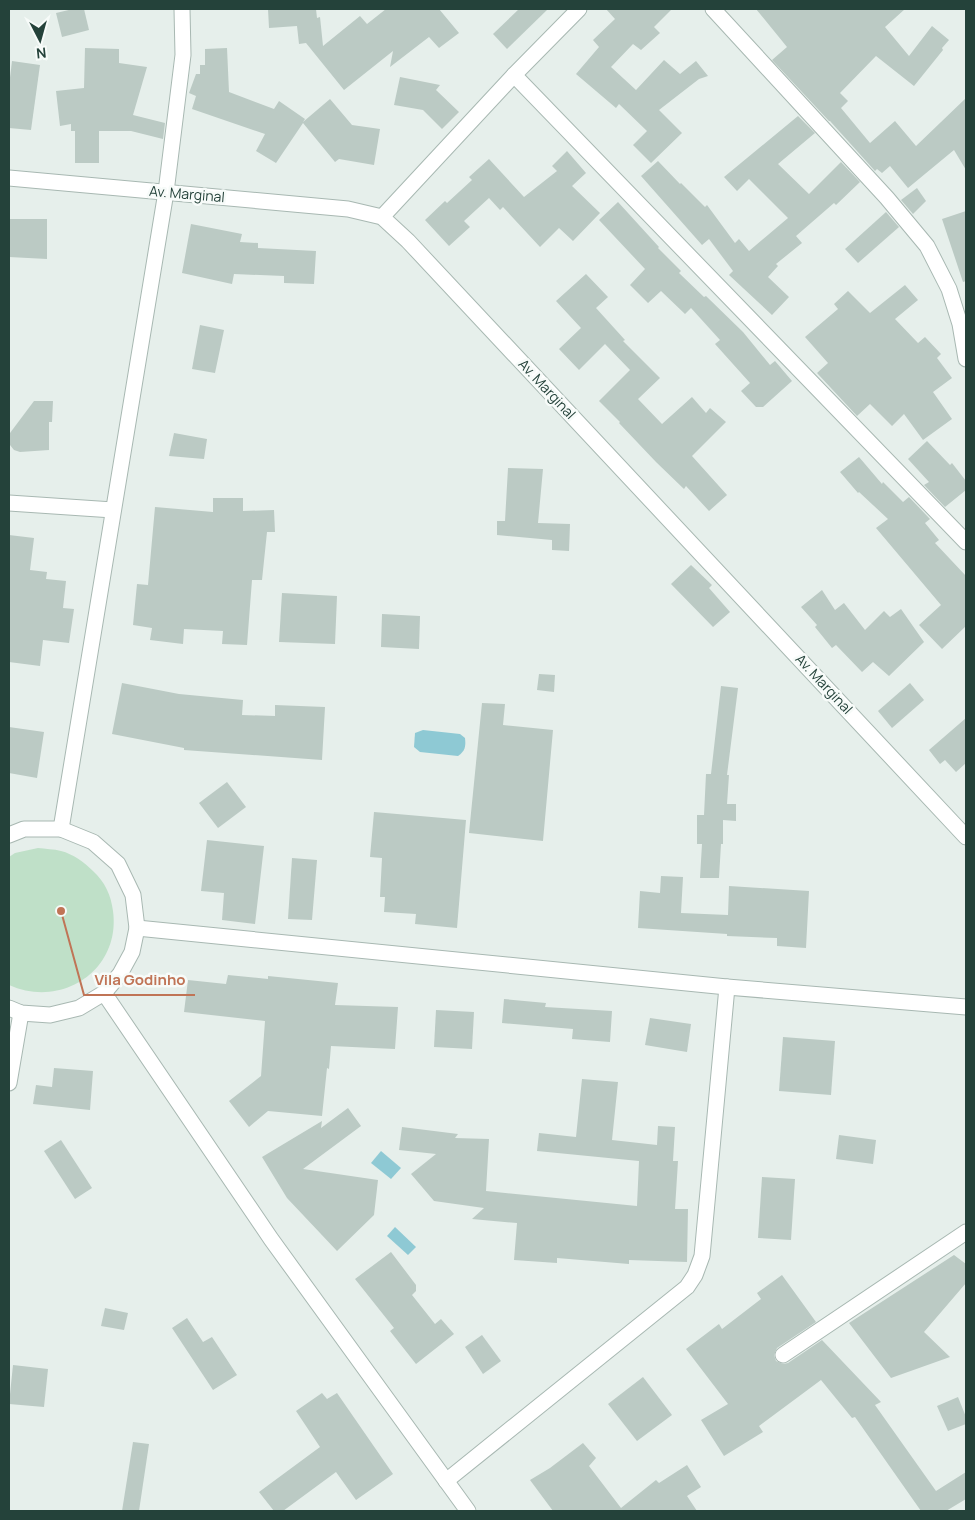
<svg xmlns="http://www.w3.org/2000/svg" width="975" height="1520" font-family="Manrope,sans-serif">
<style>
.green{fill:#bfe0c8}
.water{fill:#8ec9d4}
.building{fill:#bbcac4}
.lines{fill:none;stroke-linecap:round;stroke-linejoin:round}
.minor-casing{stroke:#a8b8b2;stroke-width:17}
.minor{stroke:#fff;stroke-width:15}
.labels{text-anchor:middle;stroke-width:5;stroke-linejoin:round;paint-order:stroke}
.street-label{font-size:14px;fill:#24423a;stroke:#f7fbf9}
.leader{fill:none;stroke:#c07456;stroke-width:2}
.callout-dot{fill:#c07456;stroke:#f7fbf9;stroke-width:2}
.callout-label{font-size:15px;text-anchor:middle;font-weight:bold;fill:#c07456;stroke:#f7fbf9;stroke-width:5;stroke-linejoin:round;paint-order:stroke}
</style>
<rect width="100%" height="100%" fill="#e6efeb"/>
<path class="green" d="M38 848C45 849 54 849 61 851 73 854 84 862 93 871 105 882 111 895 113 911 121 970 62 1009 9 985V857L15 853Z"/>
<g class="water">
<path d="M423 730 460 734 465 738C466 747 465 751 458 756L420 752 414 747 415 733Z"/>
<polygon points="381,1151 401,1168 391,1179 371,1163"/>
<polygon points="395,1227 416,1247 408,1255 387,1236"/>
</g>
<g class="building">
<polygon points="73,9 84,9 89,30 62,37 56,13"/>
<polygon points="268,9 316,9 317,18 320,17 323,46 360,16 367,24 386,9 439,9 459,33 439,48 429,37 390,67 393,51 344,90 306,43 299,44 297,26 269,28"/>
<polygon points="519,9 548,9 507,49 493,34"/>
<polygon points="606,9 672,9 654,27 660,33 641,50 633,44 611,67 636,90 664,60 680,74 696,61 708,76 699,79 659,110 682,133 651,163 633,145 647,131 619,104 616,108 576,74 599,47 593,40 615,19"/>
<polygon points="756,9 905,9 885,27 909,56 932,26 949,40 942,48 943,50 914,86 876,56 840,93 848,101 841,108 870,143 895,121 916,146 966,98 966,170 954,150 908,188 890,166 882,173 877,169 875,171 830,121 829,121 772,60 787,47"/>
<polygon points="85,48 119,49 119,63 147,67 133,115 165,123 163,139 131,131 99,131 99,163 75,163 75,131 71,131 71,124 60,126 56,91 84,88"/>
<polygon points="227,48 229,92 274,109 279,101 305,119 303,122 330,99 352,125 380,129 374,165 339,159 335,162 303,123 276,163 256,151 265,134 192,109 196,96 189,93 196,74 200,74 200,65 205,65 205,49"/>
<polygon points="12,61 40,65 31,130 9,128 9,86"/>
<polygon points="400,77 440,85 436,90 459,112 442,129 423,110 394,105"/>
<polygon points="798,116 815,133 778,164 809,194 841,162 860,182 836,205 834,203 796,236 802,243 776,264 778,266 768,277 789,297 772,315 729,275 733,271 709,239 702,245 641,176 658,161 680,184 681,183 705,207 707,205 735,243 739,239 749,251 788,218 749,179 737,191 724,177"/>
<polygon points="567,151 586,173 572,186 600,213 573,241 559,228 540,247 503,207 500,210 489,198 464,221 470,227 449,246 425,220 445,201 447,203 472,180 469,177 489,159 524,197 557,171 552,166"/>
<polygon points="917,188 926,201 913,214 901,200"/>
<polygon points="618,202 659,247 658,248 681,271 679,273 704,297 706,296 743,332 770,365 775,361 792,381 763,407 756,407 741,391 750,383 715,344 720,340 691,308 685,314 661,291 648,303 630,285 645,269 599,220"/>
<polygon points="966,211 966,281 963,282 942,219"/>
<polygon points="886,212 899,227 858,263 845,249"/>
<polygon points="9,219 47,219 47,259 9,257"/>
<polygon points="191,224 242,234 240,242 258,243 258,248 316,251 314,284 284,283 284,276 234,274 232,284 182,273"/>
<polygon points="586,274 608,297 596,308 625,340 623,341 660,378 638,399 662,424 692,397 706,413 710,408 726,422 692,456 727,495 709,511 686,486 684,489 656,462 619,423 620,422 599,401 630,370 605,344 579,370 559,349 581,328 556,301"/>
<polygon points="905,285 918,300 895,319 918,343 925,337 941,354 937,358 952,378 933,392 952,419 923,440 904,414 892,426 870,404 857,416 817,373 828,363 805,337 838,309 834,304 848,291 870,313"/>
<polygon points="200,325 224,330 215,373 192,369"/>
<polygon points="34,401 53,401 52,422 49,422 49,450 20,452 14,450 10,445 9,439 10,433"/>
<polygon points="174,433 207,439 204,459 169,456"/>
<polygon points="927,441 950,465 952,463 966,481 966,490 945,507 924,485 929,482 908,459"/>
<polygon points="859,457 882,484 883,482 903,502 909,497 930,519 925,523 939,540 935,543 966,576 966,626 942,649 919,625 941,605 876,528 888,519 859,492 858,493 840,472"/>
<polygon points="508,468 543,469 538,523 570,524 569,551 552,550 552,540 497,535 497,521 505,521"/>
<polygon points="213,498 243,498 243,511 274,510 275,532 267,532 262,580 252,580 247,645 222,644 223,631 184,629 183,644 150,640 152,628 133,625 137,584 148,585 155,507 213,512"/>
<polygon points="9,535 34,538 30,570 47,572 46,579 66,581 63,608 74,609 69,643 43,640 40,666 9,662"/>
<polygon points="691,565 712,585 709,588 730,612 713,627 671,584"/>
<polygon points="822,590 835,610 844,603 865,630 884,611 890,617 901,609 924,642 889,676 873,662 862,672 836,645 832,648 815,627 817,625 801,607"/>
<polygon points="282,593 337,596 335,644 279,642"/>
<polygon points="382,614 420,616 419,649 381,647"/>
<polygon points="539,674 555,675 554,692 537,690"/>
<polygon points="122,683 179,694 243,700 242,715 275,716 275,705 325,707 322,760 184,750 184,748 112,734"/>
<polygon points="910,683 924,700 892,728 878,711"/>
<polygon points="721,686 738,688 727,775 729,775 727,804 736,804 736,821 723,820 723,844 721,844 719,878 700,878 702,844 697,844 697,815 704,815 706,774 711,774"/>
<polygon points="482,703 505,704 503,725 553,730 543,841 469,833"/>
<polygon points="966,718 966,763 956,772 945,760 940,764 929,750"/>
<polygon points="9,727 44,732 37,778 9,773"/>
<polygon points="227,782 246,807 218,828 199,803"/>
<polygon points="374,812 466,820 457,928 415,924 416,914 384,912 385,897 380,897 382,858 370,857"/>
<polygon points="207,840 264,846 255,924 222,920 224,893 201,891"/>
<polygon points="292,858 317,860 312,920 288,919"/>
<polygon points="661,876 683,877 681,913 728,915 729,886 809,891 806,948 777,946 777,938 727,936 727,934 638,928 640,891 660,893"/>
<polygon points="228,975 268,979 268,976 338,983 335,1005 398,1007 395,1049 331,1046 329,1069 327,1068 322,1116 268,1111 249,1127 229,1101 261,1076 265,1021 184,1012 188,980 226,984"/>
<polygon points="504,999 546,1003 545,1007 612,1011 610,1042 572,1039 573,1029 502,1023"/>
<polygon points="436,1010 474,1012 472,1049 434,1047"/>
<polygon points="650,1018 691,1024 687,1052 645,1045"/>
<polygon points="783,1037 835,1041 831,1095 779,1091"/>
<polygon points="54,1068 93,1071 90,1110 33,1104 36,1085 52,1087"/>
<polygon points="582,1079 618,1082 612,1140 657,1145 658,1126 675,1127 673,1161 678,1161 675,1209 688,1209 687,1262 629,1260 629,1264 557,1258 557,1263 514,1260 517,1223 472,1219 484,1208 434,1201 411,1174 436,1154 399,1150 402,1127 458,1134 455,1138 489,1139 486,1191 637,1206 639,1161 537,1151 539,1133 576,1137"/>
<polygon points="348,1108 361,1126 303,1169 378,1180 374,1215 337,1251 287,1198 262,1157 322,1121 321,1128"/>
<polygon points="839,1135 876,1140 873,1164 836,1159"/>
<polygon points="61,1140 92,1188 75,1199 44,1151"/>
<polygon points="762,1177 795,1179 791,1240 758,1238"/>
<polygon points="391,1252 416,1285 416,1291 412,1295 435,1324 441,1319 454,1334 416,1364 390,1331 394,1328 355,1279"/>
<polygon points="954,1255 966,1264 966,1283 924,1332 950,1357 891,1378 849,1323"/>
<polygon points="782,1275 816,1322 777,1348 774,1355 776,1361 783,1364 788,1363 822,1340 881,1402 875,1405 936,1491 966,1472 966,1499 946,1511 921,1511 855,1417 852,1418 821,1380 759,1426 763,1432 724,1456 701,1420 728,1404 686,1349 719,1324 722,1329 761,1299 757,1293"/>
<polygon points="105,1308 128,1313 124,1330 101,1326"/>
<polygon points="187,1318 203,1342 212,1337 237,1375 213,1390 172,1328"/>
<polygon points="482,1335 501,1361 483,1374 465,1347"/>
<polygon points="13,1365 48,1369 44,1407 9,1404"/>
<polygon points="643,1377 672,1415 637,1441 608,1404"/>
<polygon points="322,1393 327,1399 337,1393 393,1474 356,1500 336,1472 283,1511 274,1511 259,1492 320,1447 296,1411"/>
<polygon points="958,1397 966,1417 966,1424 948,1431 937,1406"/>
<polygon points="133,1442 149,1444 139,1511 122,1511"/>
<polygon points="583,1443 596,1458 589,1466 621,1508 656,1480 659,1483 687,1465 701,1487 687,1496 697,1511 553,1511 530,1480 550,1468"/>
</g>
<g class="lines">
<g class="minor-casing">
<g id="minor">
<polyline points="713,9 887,198 927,246 949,289 960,324 966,359"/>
<polyline points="514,75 966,542"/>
<polyline points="9,178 348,209 382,217 408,241 966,837"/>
<polyline points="382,217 514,75 579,9"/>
<polyline points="9,503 113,510"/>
<polyline points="61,829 166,192 183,55 182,9"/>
<polyline points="9,835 24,829 61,829 93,842 118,864 133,895 137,928 132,952 120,974 104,993 79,1008 50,1015 21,1013 9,1008"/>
<polyline points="137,928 727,987 966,1007"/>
<polyline points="104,993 271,1239 468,1511"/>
<polyline points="9,1083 21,1013"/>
<polyline points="783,1355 966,1232"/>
<polyline points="446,1481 687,1287 695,1275 702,1256 727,987"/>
</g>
</g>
<use href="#minor" class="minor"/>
</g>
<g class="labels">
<g class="street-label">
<text transform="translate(187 194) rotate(5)" y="5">Av. Marginal</text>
<text transform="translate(547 389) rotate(47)" y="5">Av. Marginal</text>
<text transform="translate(824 684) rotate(47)" y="5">Av. Marginal</text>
</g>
</g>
<path class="leader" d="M61 911L84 995H195"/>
<circle class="callout-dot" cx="61" cy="911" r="5"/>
<g class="callout-label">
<text x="140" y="985">Vila Godinho</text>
</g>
<rect width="975" height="1520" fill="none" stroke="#24423a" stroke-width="20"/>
<g transform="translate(40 40) rotate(174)" stroke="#f7fbf9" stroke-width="4" paint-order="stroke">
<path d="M0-4L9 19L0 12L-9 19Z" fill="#24423a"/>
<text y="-8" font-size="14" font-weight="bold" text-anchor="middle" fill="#24423a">N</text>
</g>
</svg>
